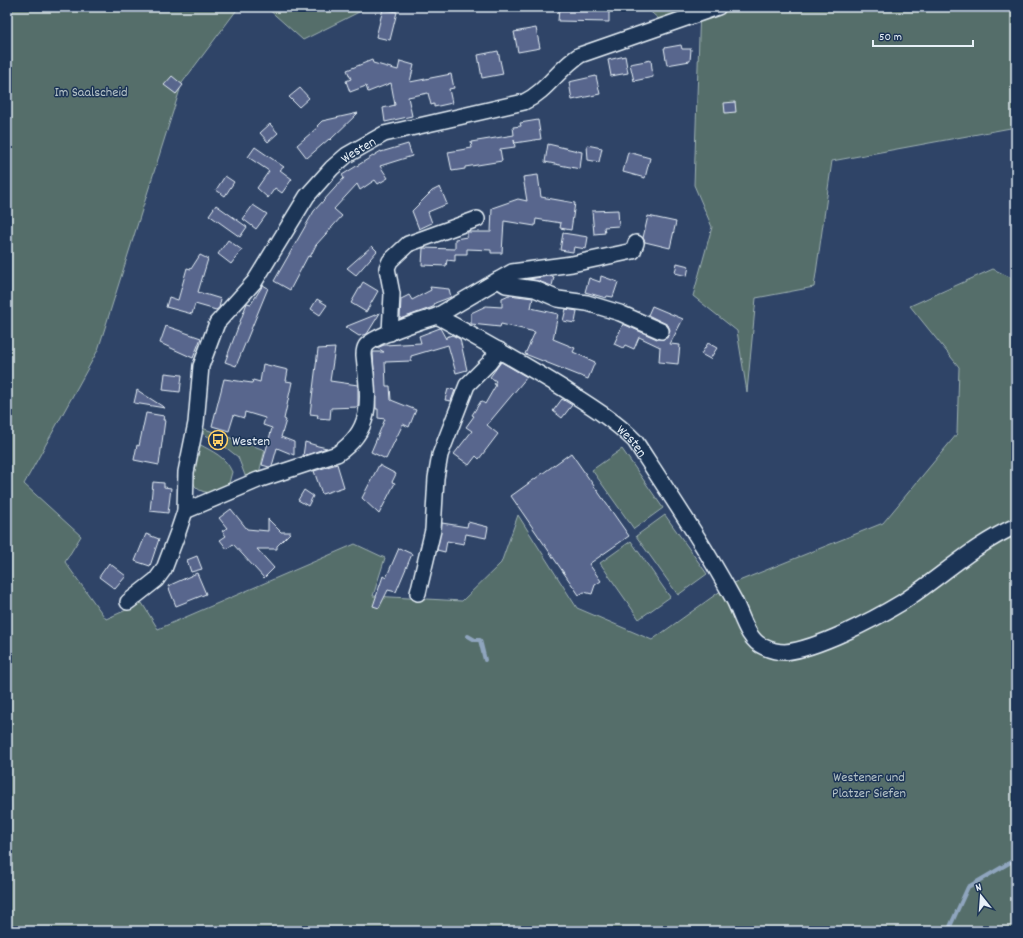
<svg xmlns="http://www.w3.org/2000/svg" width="1023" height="938" font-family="Dekko,sans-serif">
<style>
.green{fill:#556e6b;stroke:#9eb0b2}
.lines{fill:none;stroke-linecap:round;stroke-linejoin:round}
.stream{stroke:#8fa5be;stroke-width:4}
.building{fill:#58668d;stroke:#e8f1f8}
.minor-casing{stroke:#e8f1f8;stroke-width:18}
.minor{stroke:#1d3557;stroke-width:15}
.labels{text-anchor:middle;stroke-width:3;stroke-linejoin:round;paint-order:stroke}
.park-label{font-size:14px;fill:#b5c3c7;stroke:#1d3557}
.street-label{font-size:14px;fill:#e8f1f8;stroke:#1d3557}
.poi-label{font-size:14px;fill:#e8f1f8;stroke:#1d3557;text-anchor:start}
</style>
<rect width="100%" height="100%" fill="#2f4467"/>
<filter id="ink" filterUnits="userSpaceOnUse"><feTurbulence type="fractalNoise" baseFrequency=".025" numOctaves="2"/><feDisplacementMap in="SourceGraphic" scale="8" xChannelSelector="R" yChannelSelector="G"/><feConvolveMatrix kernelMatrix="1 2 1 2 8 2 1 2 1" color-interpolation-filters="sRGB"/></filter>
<g filter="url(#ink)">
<g class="green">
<polygon points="7,7 239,7 182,83 98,350 24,484 81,536 65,562 106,619 142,603 158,629 355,544 385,558 373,596 462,601 501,563 518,515 577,608 652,640 729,585 883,523 957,434 959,367 910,306 993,269 1016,280 1016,931 7,931"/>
<polygon points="266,7 369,7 303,40"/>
<polygon points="645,7 698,7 660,20"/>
<polygon points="700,7 1016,7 1016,127 832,161 814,287 756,298 747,392 737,331 693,296 712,227 694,185"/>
<polygon points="202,428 265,450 259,473 246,478 238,457 224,446 223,439 215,436 214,440 202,433"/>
<path d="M199 444C213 452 225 456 232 472L229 483 213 493C181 492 195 465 199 444Z"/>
<polygon points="622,449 663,508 634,529 592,470"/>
<polygon points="665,515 707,574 678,595 636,536"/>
<polygon points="631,541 670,597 639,619 600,563"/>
</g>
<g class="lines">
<g class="stream">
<polyline points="468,636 475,640 480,640 485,660"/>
<polyline points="948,931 968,887 1016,859"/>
</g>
</g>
<g class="building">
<polygon points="565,7 609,7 609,22 558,21 559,9 565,9"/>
<polygon points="383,9 397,12 390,40 376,37"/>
<polygon points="536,28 540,48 518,52 514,32"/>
<polygon points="681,45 682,49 691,49 690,61 667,65 664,48"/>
<polygon points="498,51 503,74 482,78 478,55"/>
<polygon points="625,56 628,73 611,76 608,60"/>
<polygon points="372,60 373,63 398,70 400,61 414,65 410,82 451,74 454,88 449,89 452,103 434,107 434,104 431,105 428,93 408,97 412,116 385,122 383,108 395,105 391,83 368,92 366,86 350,92 346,81 351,79 347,70"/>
<polygon points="651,60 653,77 634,81 630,64"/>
<polygon points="172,76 183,85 176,94 164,85"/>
<polygon points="596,76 600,94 572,100 569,82"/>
<polygon points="300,88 309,98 299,107 289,97"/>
<polygon points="735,102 736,112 725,113 724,103"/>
<polygon points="358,113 330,140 329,139 307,158 297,145 318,127 317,126 322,121"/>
<polygon points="538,120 541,139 515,143 514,140 515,147 500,149 502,161 465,167 465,169 452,171 448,152 472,148 471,142 514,135 513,127 521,126 520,123"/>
<polygon points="270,124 278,133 268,142 260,133"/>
<polygon points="408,144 412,156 380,166 388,178 378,184 375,180 360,190 357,184 334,209 342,216 316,245 310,257 308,256 290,290 274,281 314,211 344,178 342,175 381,151 381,152"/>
<polygon points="548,144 582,152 580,169 545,162"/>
<polygon points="587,145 602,148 599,162 588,160"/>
<polygon points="255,147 284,167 280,170 292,179 282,193 275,188 268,198 257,188 269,171 248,157"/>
<polygon points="628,152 650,158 645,178 623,172"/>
<polygon points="538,175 541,197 575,203 571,230 560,228 561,223 536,219 535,226 504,221 502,253 491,253 491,250 467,249 467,254 455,254 455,261 447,260 446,266 422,265 423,248 455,249 455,239 467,237 467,232 491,232 492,208 518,199 527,201 523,177"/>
<polygon points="225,176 234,182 225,196 216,190"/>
<polygon points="440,187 447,204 428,212 432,223 419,229 412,211 432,191"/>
<polygon points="216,205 247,227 240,237 209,215"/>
<polygon points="253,205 267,214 256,229 243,219"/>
<polygon points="618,210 619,226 604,227 605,233 594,234 592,211"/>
<polygon points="648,216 676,222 670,248 645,242 643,238"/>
<polygon points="563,233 588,237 586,249 574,247 573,252 560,250"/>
<polygon points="228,240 242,250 231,264 218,254"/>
<polygon points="372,246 377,251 356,275 347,268"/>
<polygon points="200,255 208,259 198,292 221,299 219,308 216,310 195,304 192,314 166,307 169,297 178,300 187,268 191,269"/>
<polygon points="677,263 689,266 687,276 675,273"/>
<polygon points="550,276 554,277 552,286 538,281 528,279"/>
<polygon points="601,276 618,282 613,297 607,296 606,298 585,292 589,278 600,282"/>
<polygon points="363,282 378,291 366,312 351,303"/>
<polygon points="263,285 268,288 236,366 225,362 247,303 251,304"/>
<polygon points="430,287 449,289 451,297 435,303 433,307 400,319 401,299 409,295 412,300 431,290"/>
<polygon points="509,295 533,298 531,308 558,314 553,339 575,348 573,352 595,362 588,379 525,354 535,332 501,324 500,327 471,324 471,313 486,306 502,307 502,298"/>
<polygon points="317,299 327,305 320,315 311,309"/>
<polygon points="652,306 683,319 670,344 680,345 678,364 659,362 660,347 639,337 634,349 625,345 623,348 614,344 623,324 657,339 667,338 670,330 668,325 648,315"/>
<polygon points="566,309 577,311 575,323 563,321"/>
<polygon points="380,313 367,334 359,336 345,327"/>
<polygon points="166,326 201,338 193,358 160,343"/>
<polygon points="440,328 446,339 446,337 452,335 460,339 467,370 456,373 448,345 411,356 411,361 385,362 386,386 390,386 391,400 416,410 409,427 403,424 386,459 371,452 385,419 378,418 378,409 376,409 373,352 384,352 377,348 384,345 421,343 419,336"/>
<polygon points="708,343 717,348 710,359 701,354"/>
<polygon points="335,348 330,381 358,385 358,407 331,408 330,419 317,418 318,415 310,414 318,349"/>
<polygon points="501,362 527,377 487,425 498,434 479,459 476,456 469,465 454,454 472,431 466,427 474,416 472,415 481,401 485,404 496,385 494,384 496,381 490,377"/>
<polygon points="263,364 288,370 286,381 292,382 284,419 286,420 281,437 294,442 294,455 277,448 272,466 269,467 262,465 272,428 263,425 265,418 245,412 244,418 234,415 229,431 212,426 224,379 252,383 253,380 260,382"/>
<polygon points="165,373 182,375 180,392 163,390"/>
<polygon points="448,389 455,390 451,401 445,400"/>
<polygon points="137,390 165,408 134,403"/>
<polygon points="562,399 572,405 562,418 553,411"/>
<polygon points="146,413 164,416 163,420 165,420 159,465 134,460 137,445 139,446"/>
<polygon points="305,442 318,446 327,448 303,456"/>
<polygon points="571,453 629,536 589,564 601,581 595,585 592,594 584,592 579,595 511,496"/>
<polygon points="337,464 344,487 322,494 314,471"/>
<polygon points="379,465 396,474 392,482 395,483 379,514 362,498"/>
<polygon points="153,482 164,483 164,487 171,488 168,513 150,511"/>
<polygon points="304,490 313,496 308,506 298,500"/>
<polygon points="231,509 247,529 268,531 268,519 281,532 291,532 277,546 277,549 257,549 274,568 264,578 233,544 227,549 220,540 226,536 222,531 227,528 219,518"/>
<polygon points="468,522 488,527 486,538 466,534 464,544 447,541 445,552 437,550 442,523 467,527"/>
<polygon points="146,534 159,539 150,566 135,561"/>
<polygon points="399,548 412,554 396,592 388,590 379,608 373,606 383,576 386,578"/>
<polygon points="197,556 202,569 191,572 187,560"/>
<polygon points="109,563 126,576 115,589 99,577"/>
<polygon points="197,573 206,594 176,606 168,586"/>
</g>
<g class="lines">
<g class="minor-casing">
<g id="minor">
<polyline points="498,280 512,272 572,264 633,251 636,243"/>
<polyline points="437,316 498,280 506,285 535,289 558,299 587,303 620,313 661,331"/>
<polyline points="390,333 392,294 387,268 390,261 408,244 477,219"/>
<path id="s1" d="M185 511 258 480 337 454C376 428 368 396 364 355 364 352 364 349 366 346 373 336 423 320 437 316 482 341 528 366 572 394 594 408 616 422 635 441 669 493 704 545 734 600 742 615 747 640 764 647 770 650 778 652 785 652 817 649 873 620 901 603 940 578 973 545 1016 526"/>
<polyline points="418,593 433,530 436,478 440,455 467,385 489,363 499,350"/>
<path id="s2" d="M128 602 156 580 164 569 178 532 185 511 186 472 196 423 201 366 217 323 255 281 307 196 332 168 347 155 384 134 524 102C547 91 559 68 580 55L718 7"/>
</g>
</g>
<use href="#minor" class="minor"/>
</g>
</g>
<defs>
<g id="bus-ring" transform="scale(1)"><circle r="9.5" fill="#1d3557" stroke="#ffd166" stroke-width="1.5"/><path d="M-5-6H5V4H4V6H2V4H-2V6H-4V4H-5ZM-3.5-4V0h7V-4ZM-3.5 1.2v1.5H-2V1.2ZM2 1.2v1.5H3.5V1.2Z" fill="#ffd166"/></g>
</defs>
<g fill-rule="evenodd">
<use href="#bus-ring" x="218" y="440"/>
</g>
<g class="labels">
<g class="park-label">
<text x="91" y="96">Im Saalscheid</text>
<text x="869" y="781">Westener und<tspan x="869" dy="16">Platzer Siefen</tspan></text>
</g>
<g class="street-label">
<text dy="5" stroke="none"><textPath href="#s2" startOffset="529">Westen</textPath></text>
<text dy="5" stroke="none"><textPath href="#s1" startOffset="592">Westen</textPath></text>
</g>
<g class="poi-label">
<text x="232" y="445">Westen</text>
</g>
</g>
<rect width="1023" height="938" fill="none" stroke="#1d3557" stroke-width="24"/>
<rect x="12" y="12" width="999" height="914" fill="none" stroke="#e8f1f8" stroke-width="1.5" filter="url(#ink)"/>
<g transform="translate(981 896) rotate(343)" stroke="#1d3557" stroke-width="3" paint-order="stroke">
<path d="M0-3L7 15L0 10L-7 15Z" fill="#e8f1f8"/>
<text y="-6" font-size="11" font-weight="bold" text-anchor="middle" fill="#e8f1f8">N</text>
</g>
<path d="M873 40v6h100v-6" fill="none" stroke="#e8f1f8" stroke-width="2"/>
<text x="879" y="40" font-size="12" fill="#e8f1f8" stroke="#1d3557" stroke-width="3" paint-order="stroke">50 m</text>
</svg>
